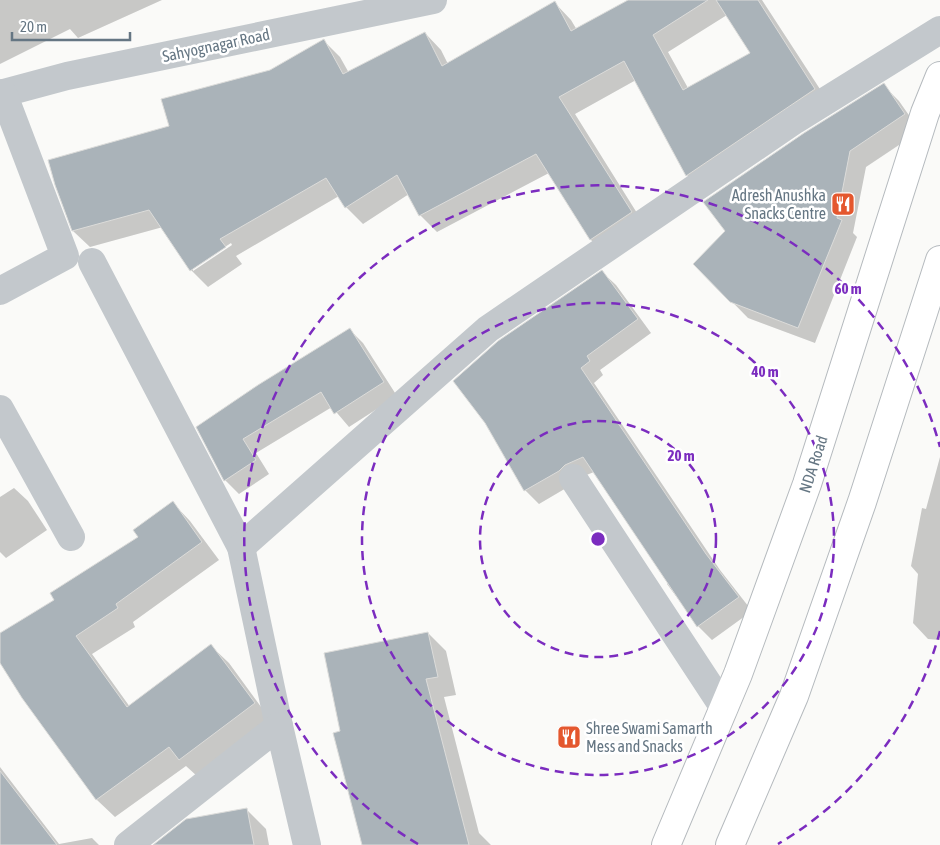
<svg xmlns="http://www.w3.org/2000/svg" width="940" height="845" font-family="'Asap Condensed',sans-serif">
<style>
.shadow{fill:#0003;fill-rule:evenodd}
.building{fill:#aab3b9;stroke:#dcdcda}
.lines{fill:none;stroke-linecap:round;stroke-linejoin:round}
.major-casing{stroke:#b5babe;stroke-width:30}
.minor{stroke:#c3c8cc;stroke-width:28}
.major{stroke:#fff;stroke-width:28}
.ring{fill:none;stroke:#7b2cbf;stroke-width:2.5;stroke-dasharray:9 6}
.labels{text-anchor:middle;stroke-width:5;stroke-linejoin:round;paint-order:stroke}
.street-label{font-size:16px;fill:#657683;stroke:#fff}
.poi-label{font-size:16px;fill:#657683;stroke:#fff;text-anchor:end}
.centre{fill:#7b2cbf;stroke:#fff;stroke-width:2.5}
.ring-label{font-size:15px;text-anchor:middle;font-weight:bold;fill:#7b2cbf;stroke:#fff;stroke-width:5;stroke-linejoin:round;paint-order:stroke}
</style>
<rect width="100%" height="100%" fill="#fafaf8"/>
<g class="shadow">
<polygon points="0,0 162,0 78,38 70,29 0,64"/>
<path d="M630 0H762L831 106 703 191 687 175 636 80 575 114 647 229 608 256 591 240 549 173 437 232 420 215 409 194 363 224 346 207 339 196 236 256 242 264 208 287 191 270 163 227 90 247 73 231 170 127 324 41 340 57 349 73 425 33 441 50 448 64 555 3 571 20 577 30ZM727 15 752 54 688 88 668 52ZM231 243 232 245 193 271V268Z"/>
<polygon points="883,85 899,101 920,131 866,167 853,233 857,237 815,343 748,318 695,264"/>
<polygon points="602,272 616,285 651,333 600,370 603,375 594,383 720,570 752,611 712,640 698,626 667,584 669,582 594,472 579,478 573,484 539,504 525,490"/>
<polygon points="349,329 363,343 397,396 349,427 332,407 256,453 269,474 239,494 225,480 198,427"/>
<polygon points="940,457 940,640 928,639 913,623 918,574 911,566 922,508 926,509"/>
<polygon points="14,488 28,501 47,530 6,558 0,552 0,497"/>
<polygon points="173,503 190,521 219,560 133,622 135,627 92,654 130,707 211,646 229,663 272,722 198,777 186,766 115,817 97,800 23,698 0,661 0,635 56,600 140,537"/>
<polygon points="428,633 446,651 456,695 444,697 479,833 491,845 365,845 342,732"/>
<polygon points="0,767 59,844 92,838 99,845 0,845"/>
<polygon points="246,809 266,829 269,845 194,845"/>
</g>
<g class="building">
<polygon points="628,0 708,0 653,35 683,90 750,53 716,0 758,0 815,89 686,176 624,61 559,97 632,212 590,240 536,154 419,216 397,175 345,208 326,178 220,239 226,247 190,271 149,210 72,231 55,185 48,160 169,126 161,99 270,70 324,39 343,74 425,32 442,66 555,1 571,31"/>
<polygon points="884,83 905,114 850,151 837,218 842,220 798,328 730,302 693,264 725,231 703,202 804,133"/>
<polygon points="602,270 638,319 587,356 590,361 581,368 706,554 739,597 697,627 583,457 565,465 559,471 524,491 485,423 453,381 498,341"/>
<polygon points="350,328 384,382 334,414 321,392 243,439 256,460 224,481 196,427 258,385"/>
<polygon points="173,501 202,542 116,604 118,608 76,636 127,707 211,644 255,703 179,760 169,747 96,800 22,698 0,663 0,633 54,600 50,593 138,537 133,530"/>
<polygon points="428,632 438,677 426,679 469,845 362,845 333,733 340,731 324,653"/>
<polygon points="0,771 57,845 0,845"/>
<polygon points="247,808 254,845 153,845 186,819"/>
</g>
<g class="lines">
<g class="major-casing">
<g id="major">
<polyline points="666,845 738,674 807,484 925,113 940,76"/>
<polyline points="730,845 794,696 862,502 940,260"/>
</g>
</g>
<g class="minor">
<polyline points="0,94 67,76 433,0"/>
<polyline points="92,262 241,547 279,726"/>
<polyline points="0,291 65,256 3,93"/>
<polyline points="0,409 71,537"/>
<polyline points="573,478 724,708"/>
<polyline points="241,547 488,329 795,120 940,30"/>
<polyline points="128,845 279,726 307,845"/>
</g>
<use href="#major" class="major"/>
</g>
<g class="ring">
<circle cx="598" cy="539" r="118"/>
<circle cx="598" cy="539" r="236"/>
<path d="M940 631A354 354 0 0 1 778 844M418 844A354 354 0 1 1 940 447"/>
</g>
<defs>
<g id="restaurant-square" transform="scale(1.25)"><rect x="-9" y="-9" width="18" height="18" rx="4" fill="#e4572e" stroke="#fff"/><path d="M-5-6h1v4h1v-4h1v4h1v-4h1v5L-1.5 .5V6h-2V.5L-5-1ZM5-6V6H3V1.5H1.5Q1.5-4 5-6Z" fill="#fff"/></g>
</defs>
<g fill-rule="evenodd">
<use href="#restaurant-square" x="843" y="204"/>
<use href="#restaurant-square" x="569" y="737"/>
</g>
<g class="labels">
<g class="street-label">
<text transform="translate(216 45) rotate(-12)" y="6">Sahyognagar Road</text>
<text transform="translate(813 464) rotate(-72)" y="6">NDA Road</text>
</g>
<g class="poi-label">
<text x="826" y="201">Adresh Anushka<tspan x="826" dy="18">Snacks Centre</tspan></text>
<text x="586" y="734" text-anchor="start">Shree Swami Samarth<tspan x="586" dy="18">Mess and Snacks</tspan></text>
</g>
</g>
<circle cx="598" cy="539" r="8" class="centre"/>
<g class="ring-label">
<text x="848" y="294">60 m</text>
<text x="765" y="377">40 m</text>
<text x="681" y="461">20 m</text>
</g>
<path d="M12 32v8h118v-8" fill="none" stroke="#657683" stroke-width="2.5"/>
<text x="20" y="32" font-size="15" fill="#657683" stroke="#ffffff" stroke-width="4" paint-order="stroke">20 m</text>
</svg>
